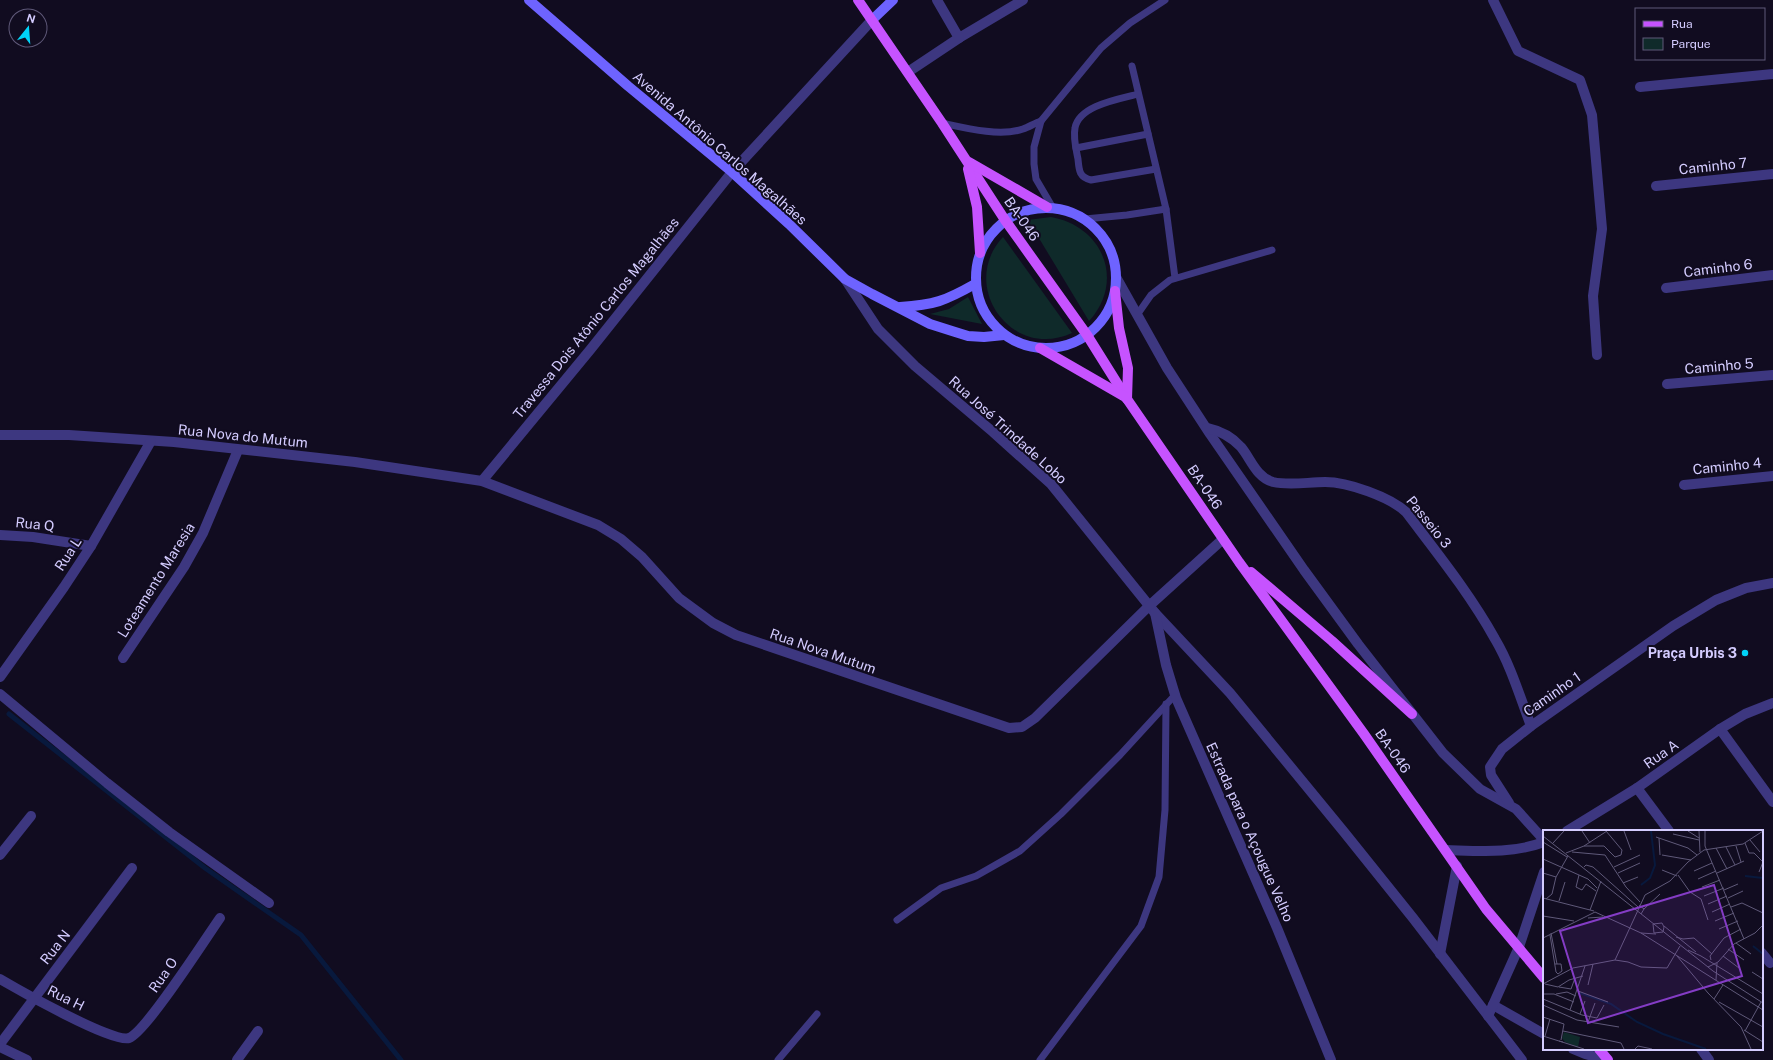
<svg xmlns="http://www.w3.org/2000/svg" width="1773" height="1060" font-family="'Public Sans',sans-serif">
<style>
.green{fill:#0f2a2a}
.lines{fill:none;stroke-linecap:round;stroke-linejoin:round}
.stream{stroke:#08193d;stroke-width:5}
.lane{stroke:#3d3780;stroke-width:7}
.street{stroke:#3d3780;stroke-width:10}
.secondary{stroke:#6e63ff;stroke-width:10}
.primary{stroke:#c653ff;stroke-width:10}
.poi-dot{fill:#00d3f7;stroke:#110c20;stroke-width:1.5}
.labels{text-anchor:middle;stroke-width:4;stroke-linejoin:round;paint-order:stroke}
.street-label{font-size:14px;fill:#d4ccff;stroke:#110c20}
.poi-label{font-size:14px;font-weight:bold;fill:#d4ccff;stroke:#110c20;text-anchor:end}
.inset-river{fill:none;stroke:#08193d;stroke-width:2}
.inset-road{fill:none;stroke:#5f5979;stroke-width:1}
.view{fill:#843cc5;fill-opacity:0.15;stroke:#843cc5;stroke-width:2}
.inset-edge{fill:none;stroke:#d4ccff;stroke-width:2}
</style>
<rect width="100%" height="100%" fill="#110c20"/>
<g class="green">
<path d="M1051 217C1102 226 1126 280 1089 321L1028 220Z"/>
<path d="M1003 237 1072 333C1011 361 958 285 1003 237Z"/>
<polygon points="968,297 982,324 930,314 949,309"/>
</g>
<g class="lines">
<polyline class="stream" points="9,714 205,868 301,935 401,1060"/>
<g class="lane">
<polyline points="1132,66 1166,209 1175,278"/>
<path d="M1138 94C1120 99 1079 105 1075 128 1073 138 1076 149 1078 159 1079 170 1079 177 1091 180L1156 169"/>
<path d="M942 123C965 128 1000 137 1023 129 1029 127 1035 123 1041 121"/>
<polyline points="1076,148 1148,134"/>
<polyline points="1053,208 1036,179 1034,164 1034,147 1041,121 1101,48 1130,23 1165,0"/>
<polyline points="1085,219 1127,215 1166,209"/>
<polyline points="1137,315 1151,295 1170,280 1272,250"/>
<polyline points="897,920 941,888 976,876 1020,851 1061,814 1120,755 1175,695"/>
<polyline points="778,1060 817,1014"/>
<polyline points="1040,1060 1141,926 1159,877 1165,810 1166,704"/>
</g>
<g class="street">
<polyline points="1493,0 1518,51 1580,80 1592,115 1602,229 1593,296 1597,355"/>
<polyline points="959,38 1023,0"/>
<polyline points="908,72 959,38 937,0"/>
<polyline points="1640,87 1773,74"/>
<polyline points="1656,186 1773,174"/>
<polyline points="1116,277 1167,368 1210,434 1304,570 1358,644 1443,753 1480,789 1516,809 1544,840"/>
<polyline points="845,279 878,329 915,366 993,432 1051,484 1155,613 1230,693 1344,832 1413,918 1522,1060"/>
<polyline points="1666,288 1773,275"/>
<polyline points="1667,384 1773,375"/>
<path d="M1207 428C1221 431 1231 436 1241 447 1251 459 1256 477 1273 482 1290 486 1308 482 1325 482 1348 482 1390 497 1406 512 1437 553 1470 594 1495 639 1511 666 1520 697 1531 726"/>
<polyline points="0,435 69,435 174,442 355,462 482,481 598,525 621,539 642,557 679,598 713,623 736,635 1009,728 1022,727 1035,718 1149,606 1223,539"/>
<polyline points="482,481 590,350 732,172 872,20"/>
<polyline points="1684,485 1773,476"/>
<polyline points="0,535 33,537 91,546"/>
<polyline points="1155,613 1166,665 1176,698 1277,928 1331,1060"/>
<polyline points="123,658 184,567 203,533 238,450"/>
<polyline points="0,677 64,587 91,546 151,441"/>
<polyline points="0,694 107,783 169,832 269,903"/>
<polyline points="1720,729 1773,802"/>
<polyline points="1637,788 1669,831"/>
<polyline points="1509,803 1491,775 1490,767 1502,749 1531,726 1673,626 1716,600 1746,588 1773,583"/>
<polyline points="1567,831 1637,788 1720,729 1745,714 1773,703"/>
<path d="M1446 850C1480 851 1512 854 1544 842"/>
<polyline points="0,855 31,816"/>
<polyline points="1762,953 1770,963"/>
<polyline points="1440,954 1457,866"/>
<path d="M0 979C17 989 114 1044 129 1038 146 1032 206 938 220 918"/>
<polyline points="1493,1005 1544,1034"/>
<polyline points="1488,1016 1519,947 1544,872"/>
<polyline points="0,1044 132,868"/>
<polyline points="0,1047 27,1060"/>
<polyline points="1573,1049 1585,1054 1608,1060"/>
<polyline points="1701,1049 1709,1060"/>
<polyline points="237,1060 258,1031"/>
</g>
<g class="secondary">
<polyline points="529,0 628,86 732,172 789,224 845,279 872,294 930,324 952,331 968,336 984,337 1004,335"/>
<polyline points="872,20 893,0"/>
<circle cx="1046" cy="278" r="70"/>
<path d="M900 307C934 305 945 301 975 284"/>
</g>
<g class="primary">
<polyline points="858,0 942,123 1005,220 1087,335 1127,399 1239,562 1364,734 1486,909 1544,978"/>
<polyline points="969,162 1047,207"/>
<polyline points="968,169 977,207 980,253"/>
<polyline points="1115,291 1119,328 1128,368 1127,399"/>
<polyline points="1040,348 1125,397"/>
<polyline points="1251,572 1332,641 1412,714"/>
<polyline points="1599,1049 1608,1060"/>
</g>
</g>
<circle class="poi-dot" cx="1745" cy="653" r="4"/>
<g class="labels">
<g class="street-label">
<text transform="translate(720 148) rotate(41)" y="5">Avenida Antônio Carlos Magalhães</text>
<text transform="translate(1713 166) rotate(-6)" y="5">Caminho 7</text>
<text transform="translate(1022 219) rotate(55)" y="5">BA-046</text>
<text transform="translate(1718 268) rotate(-7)" y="5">Caminho 6</text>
<text transform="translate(596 318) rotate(-51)" y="5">Travessa Dois Atônio Carlos Magalhães</text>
<text transform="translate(1719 366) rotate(-5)" y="5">Caminho 5</text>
<text transform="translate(1008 430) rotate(42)" y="5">Rua José Trindade Lobo</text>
<text transform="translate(243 436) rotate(6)" y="5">Rua Nova do Mutum</text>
<text transform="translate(1727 466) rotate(-6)" y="5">Caminho 4</text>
<text transform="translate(1205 487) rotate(56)" y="5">BA-046</text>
<text transform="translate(1429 522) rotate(51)" y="5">Passeio 3</text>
<text transform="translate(35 524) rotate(6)" y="5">Rua Q</text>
<text transform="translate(68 554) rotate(-57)" y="5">Rua L</text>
<text transform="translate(156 580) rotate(-58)" y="5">Loteamento Maresia</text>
<text transform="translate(823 651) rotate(19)" y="5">Rua Nova Mutum</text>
<text transform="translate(1552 694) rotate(-35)" y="5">Caminho 1</text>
<text transform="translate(1393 751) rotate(55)" y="5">BA-046</text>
<text transform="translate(1661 754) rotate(-35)" y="5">Rua A</text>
<text transform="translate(1250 832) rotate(66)" y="5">Estrada para o Açougue Velho</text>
<text transform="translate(55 947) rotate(-52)" y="5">Rua N</text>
<text transform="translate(163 975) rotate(-55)" y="5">Rua O</text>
<text transform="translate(66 998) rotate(26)" y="5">Rua H</text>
</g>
<g class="poi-label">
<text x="1737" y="658">Praça Urbis 3</text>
</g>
</g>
<g transform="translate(1543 830)">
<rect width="220" height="220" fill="#110c20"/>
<path d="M21 202 37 207 35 217 22 212 19 208Z" fill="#0f2a2a"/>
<path class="inset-river" d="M202 46 220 48M98 55 107 48 112 35 108 1M210 116 220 124M37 163 68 174 94 192 120 204 163 219"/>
<path class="inset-road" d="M39 1 47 13M81 1 88 20M145 1 156 8M156 1 157 22M162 1V16L201 109M130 4 156 10M0 6 170 141 220 173M113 7 145 18 154 25M116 8 117 25M207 10 217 22M0 12 24 27M10 13 21 1M202 13 206 23H211L220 32 216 42M41 16H61L72 27 78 25 79 20 63 1M193 16 198 32M183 17 192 35M173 18 184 39M29 22 62 25 83 57 97 72M23 23 41 16 64 1M119 25 148 30M0 29 45 49 54 58M41 37 43 35 50 37 95 77M71 37 97 25M119 40 134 46M151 41 169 33M0 43 13 47M75 43 97 33M174 43 201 31M36 45 33 57 39 60 43 54 53 61M135 45 147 62 158 69 165 90M155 49 173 41M80 53 95 47M159 57 177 50M181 60 195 54M161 66 181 58M0 68 51 81M185 68 200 61M3 69 9 64 13 47 25 26M16 71 22 52M165 74 184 66M96 75 101 79 98 84M188 77 199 73 220 83M101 79 117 64M47 80 58 51M169 82 187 74M0 86 31 91M45 88 60 87M172 91 191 83M110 94 119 93 121 97 120 102M110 94 111 103 120 102M121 96 153 122M176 99 195 91M8 103 14 134M98 103 220 180M7 105 13 142 15 144 19 141 18 134H12M133 107 140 109 151 108 169 124M0 108 52 82 98 103 113 104M193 113 208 124M185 119 201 130M145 120 158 126M134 126 165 163 198 197 208 219M158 126 220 164M180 126 196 138M72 130 102 65 127 51 145 32 161 20 200 14 220 1M168 130 167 126 181 108 198 99M165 137 175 132 191 114 212 103 220 95M209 142 220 149M173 150 174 133M0 154 30 138 72 130 85 132 98 137 124 138 137 116M2 154 15 157 26 150 40 146M45 155 50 134M16 157 28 159 32 148M35 161 65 172M0 164H11L31 172M13 164 24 162 33 166M0 169 39 185 54 188 61 175M171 169 180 155M176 172 220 197M0 175 34 190 76 197M27 180 42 136M37 184 42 171M0 187 21 194 18 210M45 192 52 173M201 200 220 212M20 201 78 213 81 219M202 201 218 172M0 206 16 211M2 206 7 189M20 212 16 211 41 219M92 219 95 216 109 219"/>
<path class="view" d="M171 55 199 146 45 193 17 101Z"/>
<rect width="220" height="220" class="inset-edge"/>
</g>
<rect x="1635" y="8" width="130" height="52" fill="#110c20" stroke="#5f5979"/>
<rect x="1643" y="21" width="20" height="6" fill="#c653ff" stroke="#5f5979"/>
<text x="1671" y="28" font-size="12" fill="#d4ccff">Rua</text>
<rect x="1643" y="38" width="20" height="12" fill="#0f2a2a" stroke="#5f5979"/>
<text x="1671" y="48" font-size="12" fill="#d4ccff">Parque</text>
<g transform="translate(28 28) rotate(17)"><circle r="19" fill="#110c20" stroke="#5f5979"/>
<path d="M0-3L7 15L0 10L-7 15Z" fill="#00d3f7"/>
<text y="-6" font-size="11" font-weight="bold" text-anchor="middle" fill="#d4ccff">N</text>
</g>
</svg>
